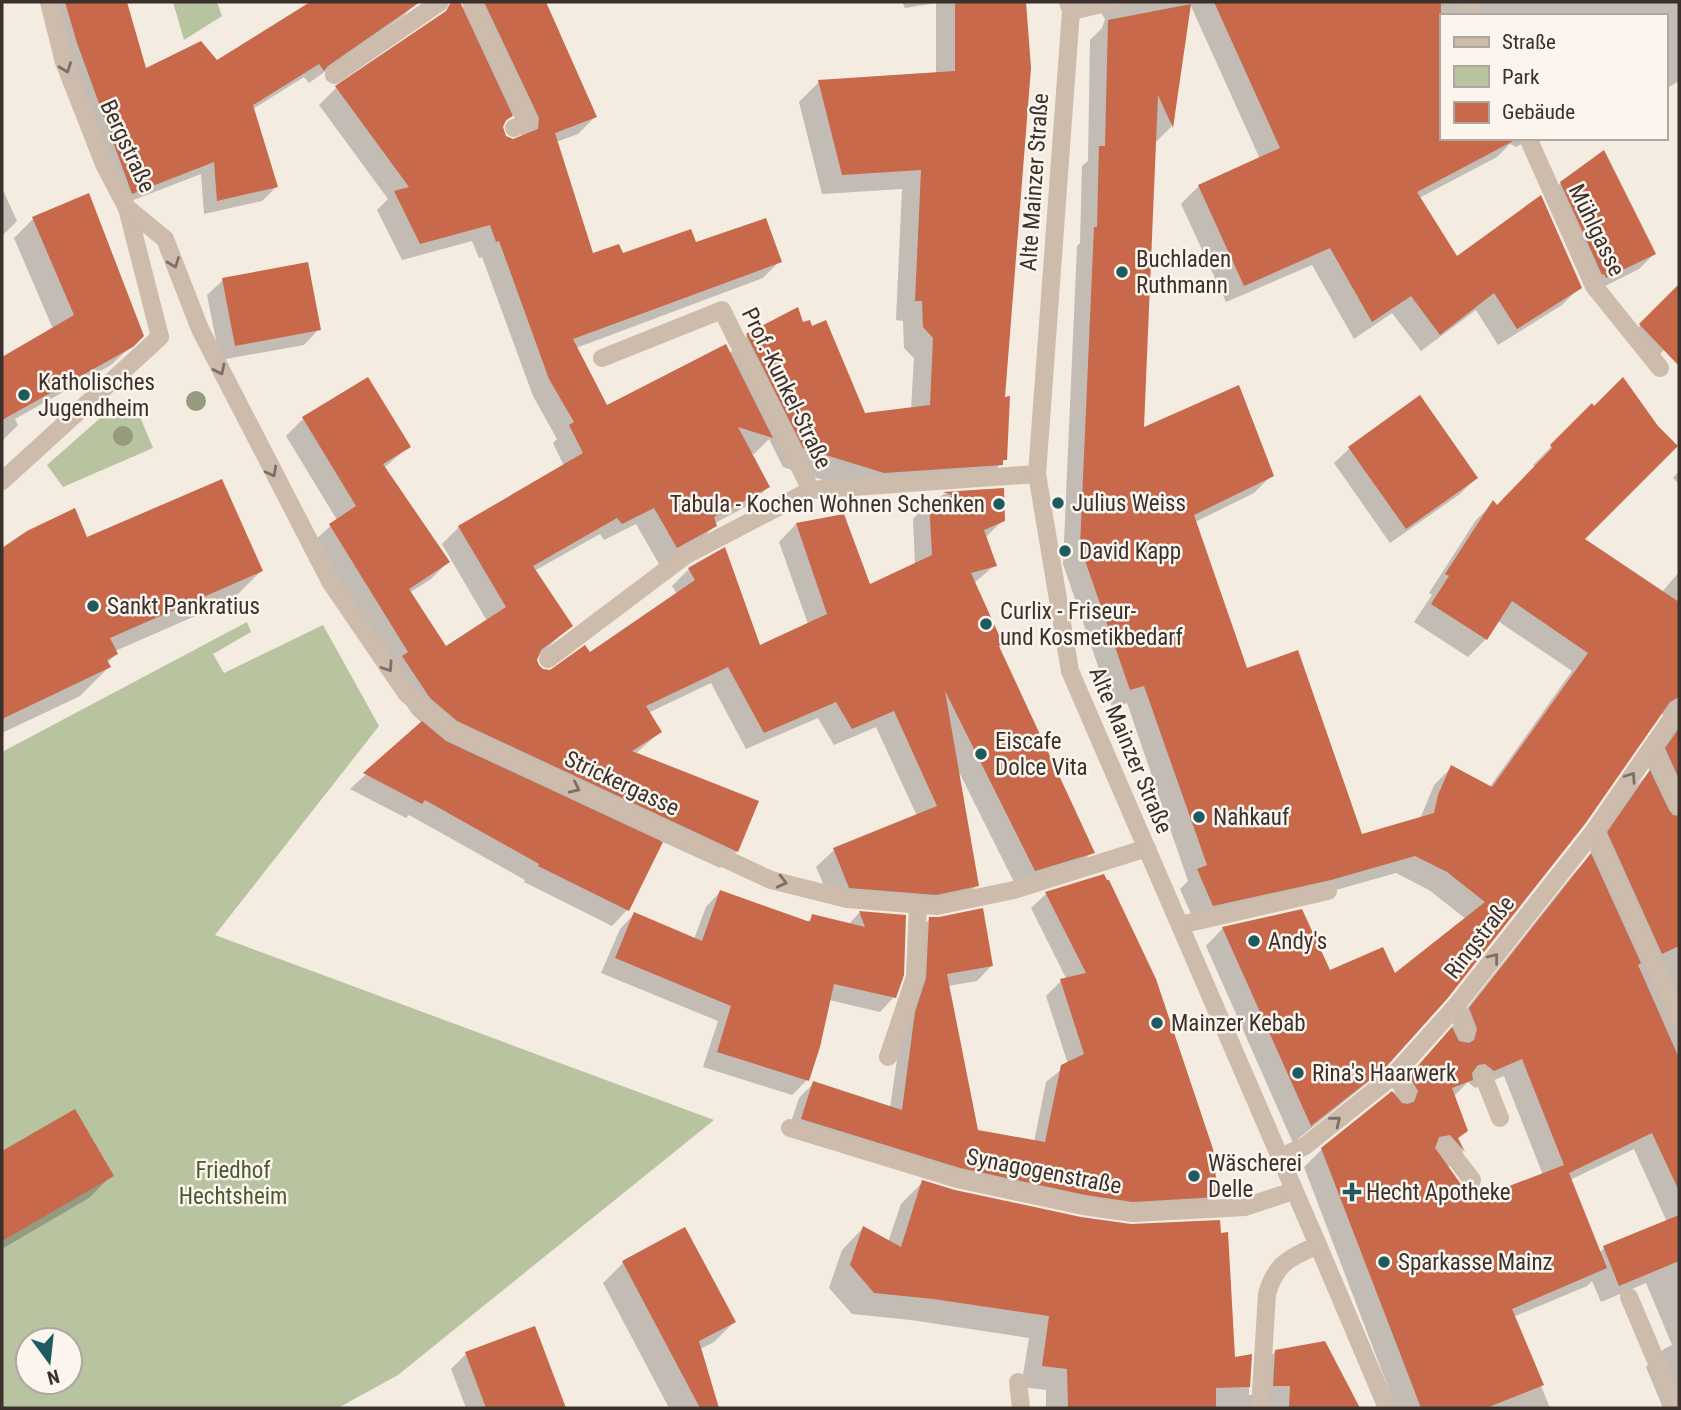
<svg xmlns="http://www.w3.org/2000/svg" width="1681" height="1410" font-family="'Roboto Condensed',sans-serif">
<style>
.green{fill:#b8c4a0;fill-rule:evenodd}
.shadow{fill:#0003;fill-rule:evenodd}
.building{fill:#c8694b;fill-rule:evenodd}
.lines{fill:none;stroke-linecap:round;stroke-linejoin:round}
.service{stroke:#cdbbac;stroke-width:18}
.minor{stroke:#cdbbac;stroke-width:18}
.tertiary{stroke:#cdbbac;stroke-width:18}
.tree{fill:#969b7f}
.oneway{stroke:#7d6f65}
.poi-dot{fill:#1f5a5e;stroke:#fbf5ee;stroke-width:2.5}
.labels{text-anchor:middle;stroke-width:5;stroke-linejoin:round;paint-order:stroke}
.street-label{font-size:23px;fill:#3b302b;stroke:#fbf5ee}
.poi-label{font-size:23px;fill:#3b302b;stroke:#fbf5ee;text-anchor:start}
.park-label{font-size:23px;fill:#4a5a2e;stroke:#fbf5ee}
</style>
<rect width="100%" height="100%" fill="#f4ebe1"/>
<g class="green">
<polygon points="173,2 217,2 222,16 184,40"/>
<polygon points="133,400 153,448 63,487 47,465 106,413"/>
<path d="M247 622 251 632 213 654 224 673 323 625 379 726 215 935 714 1120 398 1375 338 1408H2V752ZM28 1340H70V1382H28Z"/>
</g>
<g class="shadow">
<polygon points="48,2 125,2 144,70 217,62 309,4 308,2 417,2 403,16 309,83 304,77 253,109 276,187 262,201 204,214 201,174 118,206"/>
<path d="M469 2H544L595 117 578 134 556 142 592 255H622L695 244 780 261 763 278 576 348 606 407 729 354 748 335 802 325 864 414 911 409 914 358 904 348 903 321 896 320 902 189 822 194 799 102 819 82 936 74V3L905 8 902 2H1024L1029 68 1003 399 1005 459 982 484 863 493 783 467 769 439 754 454 750 453 768 487 751 504 715 523V525L698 543 659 564 636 524 604 540 600 534 534 571 570 626 535 660 542 671 550 672 589 654 677 594 672 586 689 569 759 648 808 624 779 542 796 524 843 516 869 587 915 565 913 519 930 501 937 500 944 494 1002 490 1003 520 985 538 995 565 974 583 998 647 1092 852 1075 869 1017 888 957 768 977 885 960 902 918 911 832 904 816 867 834 850 917 816 876 727 834 745 818 718 746 749 711 683 648 713 660 732 635 754 737 851 720 868 661 841 627 910 612 926 524 882 525 880 409 815 406 818 350 789 422 723 413 715 386 675 313 542 337 520 286 436 303 419 368 379 409 446 384 468 448 562 431 579 409 593 445 648 487 621 442 544 459 527 564 466 553 443 557 439 533 396 482 257 479 258 472 241 402 260 377 210 388 199 319 105 336 88 461 9ZM513 114 523 138 513 141 502 134 503 124Z"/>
<path d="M1094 2H1679V81L1667 88 1665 16H1441V138H1533L1516 147 1510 144 1497 157 1419 198 1456 258 1580 287 1562 305 1498 345 1476 310 1421 351 1392 313 1354 339 1312 265 1226 302 1181 204 1199 186 1260 159 1190 4 1171 127 1154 144 1143 430 1272 475 1254 493 1195 522 1246 670 1361 837 1420 819 1434 785 1452 767 1489 788 1572 671 1498 621 1486 639 1468 657 1414 622 1432 595 1429 593 1476 520 1493 503 1496 507 1535 467 1533 465 1592 406 1582 539 1662 592 1679 572V1408H1663L1646 1367 1664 1349 1672 1345 1646 1283 1601 1302 1592 1281 1587 1286 1513 1317 1550 1408H1396L1304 1167 1322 1149 1392 1095 1452 1027 1574 873 1592 855 1590 851 1632 790 1650 772 1648 767 1672 722 1662 714 1658 716 1385 1065 1366 1084 1293 1143 1206 946 1223 928 1330 972 1394 976 1466 919 1429 890 1396 873 1311 897 1195 923 1180 889 1188 881 1127 703 1112 707 1063 564 1077 246 1080 243 1082 166 1088 161 1090 40 1102 28 1105 19ZM1504 1076 1543 1175 1485 1198 1462 1188 1447 1168 1463 1152 1457 1139 1466 1130 1454 1096 1468 1082 1475 1088ZM1634 1149 1667 1222 1604 1248 1599 1253 1570 1180Z"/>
<polygon points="1561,183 1654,254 1639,269 1591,293 1545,198"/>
<polygon points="2,188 17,221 2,236"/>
<polygon points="33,219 142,336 111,365 15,419 18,425 2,441 2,359 53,329 14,238"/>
<polygon points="223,280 319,329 304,345 220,360 207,295"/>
<polygon points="1679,286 1679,335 1656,358 1633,333"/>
<polygon points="1350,448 1476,478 1460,494 1390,543 1334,463"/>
<polygon points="1679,471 1679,484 1673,478"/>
<polygon points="28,533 86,540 261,571 232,600 115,651 116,654 107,663 109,667 80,696 2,733 2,551"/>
<polygon points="720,892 807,922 813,916 848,925 859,913 904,917 894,997 880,1012 829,1000 807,1080 792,1095 703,1067 718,1021 601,973 620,929 634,914 694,939 706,907"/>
<polygon points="1046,894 1216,1196 1201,1211 1118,1216 787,1134 799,1098 814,1083 890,1108 915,933 930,919 991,966 977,981 948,986 976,1131 1034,1142 1046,1082 1068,1064 1046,996 1061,981 1067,980 1031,908"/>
<polygon points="74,1111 112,1175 89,1198 2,1249 2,1153"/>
<polygon points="923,1182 1233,1359 1250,1356 1249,1395 1252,1395 1254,1373 1276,1351 1324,1343 1358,1408 1046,1408 1046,1390 1021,1387 1029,1338 911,1320 852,1314 829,1288 842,1250 863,1228 888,1242 901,1204"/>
<polygon points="685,1230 734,1322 714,1342 700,1349 717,1408 668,1408 669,1408 603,1283 623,1263"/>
<polygon points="466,1354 563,1404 559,1408 466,1408 451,1369"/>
</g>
<g class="building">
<polygon points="65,2 127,2 146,68 201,41 217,60 310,2 420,2 328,66 324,71 319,64 253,105 278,187 217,201 214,162 132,194 77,43"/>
<polygon points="451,2 460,2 513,116 506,120 503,127 506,136 513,139 538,129 539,118 484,2 546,2 597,117 555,133 593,253 619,244 623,253 691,229 696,242 766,218 782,262 573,339 607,405 726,344 773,438 738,427 770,487 714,517 717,526 677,548 654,508 622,524 617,518 533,566 573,626 541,650 537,660 539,665 543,669 550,670 585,645 590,652 695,580 688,568 725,547 760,645 827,614 796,523 844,514 870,584 932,555 929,500 954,496 943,492 1004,488 1005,521 984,530 997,566 971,573 1003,644 999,646 1095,853 1035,871 945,691 979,886 936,895 849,888 833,848 937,806 894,711 852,729 836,702 764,733 728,667 646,706 662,732 632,751 759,801 738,852 457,721 430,698 402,656 408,652 329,524 356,506 302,417 368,377 411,447 383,464 450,562 409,589 446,646 506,607 458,526 583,453 569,425 574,422 549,379 499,241 496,242 490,225 420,244 394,191 409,187 335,86 446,11"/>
<polygon points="955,2 1026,2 1031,68 1005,397 1010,396 1007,460 1003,460 1003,465 884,473 803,448 746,334 798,307 803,322 810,320 812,326 826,320 865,413 930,405 933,338 923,327 922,301 915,301 921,170 842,175 818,80 955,71"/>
<polygon points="1214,2 1441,2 1441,138 1517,139 1417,192 1457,256 1541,195 1582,288 1517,329 1494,293 1440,335 1411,296 1372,322 1330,248 1244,286 1198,185 1280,148"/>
<polygon points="1191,4 1173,128 1158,95 1144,427 1239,385 1274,476 1194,515 1247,668 1298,650 1362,834 1434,813 1438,795 1451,765 1492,787 1588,653 1512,601 1487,640 1431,604 1449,576 1445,574 1493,500 1497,505 1552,448 1550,445 1592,403 1594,406 1623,377 1658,426 1678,446 1585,539 1679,602 1679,697 1670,702 1585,824 1447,999 1386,1067 1311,1126 1222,927 1302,909 1330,970 1383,947 1395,973 1485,902 1447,872 1415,856 1331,880 1213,906 1197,869 1207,865 1144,686 1130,690 1080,546 1094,227 1097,227 1099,146 1105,146 1108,20"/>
<polygon points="1604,150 1656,254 1606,278 1604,274 1602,275 1560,182"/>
<polygon points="89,193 144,336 133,347 2,420 2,357 74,315 32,217"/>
<polygon points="308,262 321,330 235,346 222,278"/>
<polygon points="1679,284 1679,366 1639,324"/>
<polygon points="1420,395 1478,478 1406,529 1348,447"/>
<polygon points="222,479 263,571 110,638 118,654 107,660 111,667 2,719 2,548 27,531 75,508 87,537"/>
<polygon points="422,721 446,741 663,842 629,911 538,866 539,864 425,800 422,804 363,773"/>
<polygon points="1679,728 1679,779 1665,748"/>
<polygon points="1650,770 1669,810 1673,815 1679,816 1679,946 1662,954 1607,832"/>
<path d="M1591 853 1641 963 1638 965 1679 1058V1191L1652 1133 1569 1173 1607 1268 1512 1309 1544 1385 1486 1408H1421L1321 1148 1392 1091 1402 1103 1407 1104 1414 1102 1418 1091 1409 1076 1452 1027 1459 1041 1469 1043 1474 1040 1477 1029 1469 1008ZM1522 1059 1564 1165 1486 1195 1481 1186 1474 1191H1468L1463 1187 1435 1148 1439 1137 1450 1135 1465 1152 1458 1138 1468 1131 1452 1088 1473 1080 1472 1073 1478 1065 1485 1064 1494 1071Z"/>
<polygon points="1104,874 1107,880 1109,880 1156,979 1213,1149 1218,1197 1133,1202 1085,1195 960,1168 801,1119 813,1081 902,1110 915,1012 926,978 929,917 939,917 983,908 993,966 947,974 978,1130 1045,1142 1061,1065 1084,1054 1060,979 1086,973 1045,892"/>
<polygon points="720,890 810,922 812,914 865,927 859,911 906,915 904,975 896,998 834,984 820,1047 809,1081 717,1052 731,1006 615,958 634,912 702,941"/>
<polygon points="75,1109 114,1176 2,1241 2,1151"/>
<polygon points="922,1180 955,1190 1081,1217 1131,1224 1220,1220 1221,1233 1228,1232 1235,1357 1252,1354 1250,1387 1216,1388 1216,1408 1068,1408 1067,1369 1042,1366 1049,1316 933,1299 874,1293 850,1265 863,1226 901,1247"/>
<polygon points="1679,1215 1679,1261 1619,1286 1603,1246"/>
<polygon points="685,1227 736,1322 699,1341 719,1408 700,1408 622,1261"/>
<polygon points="535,1326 566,1408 486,1408 465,1352"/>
<polygon points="1325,1341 1360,1408 1289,1408 1290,1386 1273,1386 1275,1350"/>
</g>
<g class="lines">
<g class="service">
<polyline points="471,2 529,122 514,128"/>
<polyline points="2,481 160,337 127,208"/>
<polyline points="548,659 686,555 811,490"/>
<polyline points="1180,925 1328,891"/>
<polyline points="1456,1006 1466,1032"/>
<polyline points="888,1057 915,977 918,904"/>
<polyline points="1394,1075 1407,1093"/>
<polyline points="1483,1075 1500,1118"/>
<polyline points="1446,1146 1472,1180"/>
<polyline points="1018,1382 1021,1408"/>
</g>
<g class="minor">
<polyline points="49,2 64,62 104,164 127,208 165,239 200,329 331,583 406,693 451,731 771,880 847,899 937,906 1014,890 1147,848"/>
<polyline points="1467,2 1473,16"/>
<polyline points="334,75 440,2"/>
<polyline points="1528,138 1594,286 1660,368"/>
<polyline points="602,358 722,310 811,490 1037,474"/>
<polyline points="1652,747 1679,805"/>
<polyline points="1594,831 1679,1019"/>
<polyline points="790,1128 957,1179 1083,1206 1133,1213 1245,1207 1293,1191"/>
<polyline points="1279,1158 1305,1146 1394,1075 1456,1006 1594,831 1679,708"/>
<polyline points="1318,1245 1387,1408"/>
<polyline points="1629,1297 1676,1408"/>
</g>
<g class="tertiary">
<path d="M1068 2 1071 11 1037 474 1070 671 1318 1245C1290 1258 1276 1262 1267 1294L1260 1408"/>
<polyline points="1071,11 1111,2"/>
</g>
</g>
<g class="tree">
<circle cx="196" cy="401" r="10"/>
<circle cx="123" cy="436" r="10"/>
</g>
<defs><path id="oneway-chevron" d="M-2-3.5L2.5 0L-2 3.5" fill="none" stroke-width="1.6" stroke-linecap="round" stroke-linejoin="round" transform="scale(1.75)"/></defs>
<g class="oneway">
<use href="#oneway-chevron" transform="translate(66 68) rotate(70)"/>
<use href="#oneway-chevron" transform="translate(174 263) rotate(69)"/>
<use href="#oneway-chevron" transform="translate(220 370) rotate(64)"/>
<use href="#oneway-chevron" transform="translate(272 472) rotate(62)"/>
<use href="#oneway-chevron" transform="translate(388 667) rotate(56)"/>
<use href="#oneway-chevron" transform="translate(1631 777) rotate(-56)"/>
<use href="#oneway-chevron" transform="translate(575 788) rotate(25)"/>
<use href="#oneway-chevron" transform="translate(782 882) rotate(14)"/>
<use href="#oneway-chevron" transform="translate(1494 958) rotate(-52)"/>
<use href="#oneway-chevron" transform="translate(1336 1121) rotate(-39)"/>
</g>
<g class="poi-dot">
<circle cx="1122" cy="272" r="7"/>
<circle cx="24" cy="395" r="7"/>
<circle cx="1058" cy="503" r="7"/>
<circle cx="999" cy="504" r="7"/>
<circle cx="1065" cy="551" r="7"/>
<circle cx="93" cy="606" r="7"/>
<circle cx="986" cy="624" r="7"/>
<circle cx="981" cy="754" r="7"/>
<circle cx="1199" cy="817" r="7"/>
<circle cx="1254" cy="941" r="7"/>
<circle cx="1157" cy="1023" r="7"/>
<circle cx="1298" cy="1073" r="7"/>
<circle cx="1194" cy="1176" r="7"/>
<path d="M1348.5 1181.5h7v7h7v7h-7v7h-7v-7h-7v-7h7z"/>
<circle cx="1384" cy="1262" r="7"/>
</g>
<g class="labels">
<g class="street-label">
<text transform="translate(128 146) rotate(65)" y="8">Bergstraße</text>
<text transform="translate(1034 182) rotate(-86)" y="8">Alte Mainzer Straße</text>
<text transform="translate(1597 230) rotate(64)" y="8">Mühlgasse</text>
<text transform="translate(787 388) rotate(64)" y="8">Prof.-Kunkel-Straße</text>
<text transform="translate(1131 750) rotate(67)" y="8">Alte Mainzer Straße</text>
<text transform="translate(622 783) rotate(25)" y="8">Strickergasse</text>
<text transform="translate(1479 937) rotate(-52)" y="8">Ringstraße</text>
<text transform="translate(1044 1171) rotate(11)" y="8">Synagogenstraße</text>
</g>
<g class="poi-label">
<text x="1136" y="267">Buchladen<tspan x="1136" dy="26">Ruthmann</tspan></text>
<text x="38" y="390">Katholisches<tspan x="38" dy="26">Jugendheim</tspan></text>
<text x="1072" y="511">Julius Weiss</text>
<text x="985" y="512" text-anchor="end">Tabula - Kochen Wohnen Schenken</text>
<text x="1079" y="559">David Kapp</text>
<text x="107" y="614">Sankt Pankratius</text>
<text x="1000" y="619">Curlix - Friseur-<tspan x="1000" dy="26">und Kosmetikbedarf</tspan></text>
<text x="995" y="749">Eiscafe<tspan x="995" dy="26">Dolce Vita</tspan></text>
<text x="1213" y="825">Nahkauf</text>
<text x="1268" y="949">Andy's</text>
<text x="1171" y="1031">Mainzer Kebab</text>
<text x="1312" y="1081">Rina's Haarwerk</text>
<text x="1208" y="1171">Wäscherei<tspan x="1208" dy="26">Delle</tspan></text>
<text x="1366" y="1200">Hecht Apotheke</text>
<text x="1398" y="1270">Sparkasse Mainz</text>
</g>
<g class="park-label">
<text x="233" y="1178">Friedhof<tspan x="233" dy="26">Hechtsheim</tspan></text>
</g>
</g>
<rect width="1681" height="1410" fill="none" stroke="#3b302b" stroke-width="7"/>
<rect x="1440" y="14" width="228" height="126" fill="#fbf5ee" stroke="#aea6a0" stroke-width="2"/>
<rect x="1454" y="37" width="35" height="10" fill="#cdbbac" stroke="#aea6a0" stroke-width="2"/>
<text x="1502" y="49" font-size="21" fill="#3b302b">Straße</text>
<rect x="1454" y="66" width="35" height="21" fill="#b8c4a0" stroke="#aea6a0" stroke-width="2"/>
<text x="1502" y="84" font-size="21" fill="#3b302b">Park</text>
<rect x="1454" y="102" width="35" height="21" fill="#c8694b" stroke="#aea6a0" stroke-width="2"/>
<text x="1502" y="119" font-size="21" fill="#3b302b">Gebäude</text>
<g transform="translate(49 1361) rotate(165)"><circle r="33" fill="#fbf5ee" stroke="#aea6a0" stroke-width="2"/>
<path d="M0-5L12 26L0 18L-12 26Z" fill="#1f5a5e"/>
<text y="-10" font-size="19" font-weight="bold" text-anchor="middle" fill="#3b302b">N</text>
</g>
</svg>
